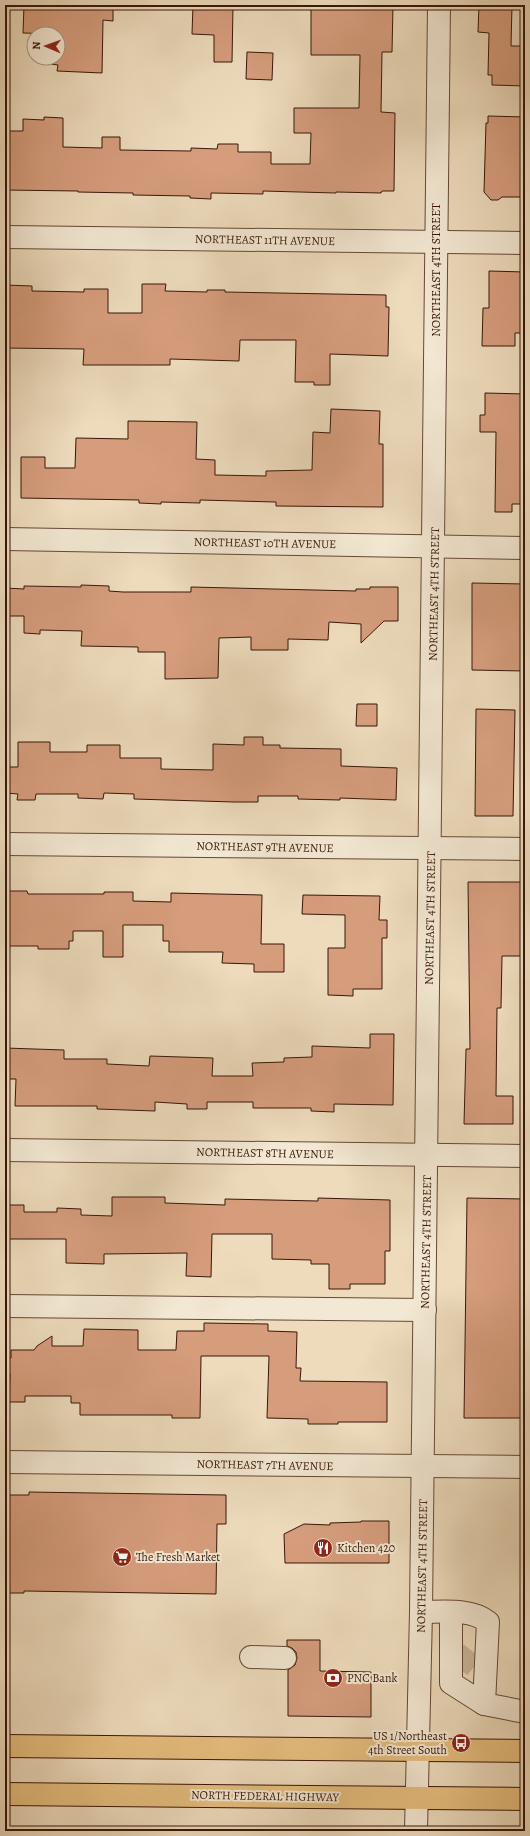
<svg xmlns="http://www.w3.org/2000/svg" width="530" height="1836" font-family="Alegreya,serif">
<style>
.building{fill:#d69d7d;stroke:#381709}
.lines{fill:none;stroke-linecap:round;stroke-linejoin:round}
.minor-tunnel{stroke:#c9b498;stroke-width:22;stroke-dasharray:22 11;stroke-linecap:butt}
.minor-casing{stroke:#654836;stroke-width:24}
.major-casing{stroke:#381709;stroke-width:24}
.minor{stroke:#f3e8d3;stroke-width:22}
.major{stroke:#e6be7e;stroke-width:22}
.labels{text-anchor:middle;stroke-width:4;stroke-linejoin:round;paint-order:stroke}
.street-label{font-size:12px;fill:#381709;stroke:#f3e8d3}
.poi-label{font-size:12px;fill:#381709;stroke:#f3e8d3;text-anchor:start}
</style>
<rect width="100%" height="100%" fill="#eddbbc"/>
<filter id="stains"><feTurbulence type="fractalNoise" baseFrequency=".005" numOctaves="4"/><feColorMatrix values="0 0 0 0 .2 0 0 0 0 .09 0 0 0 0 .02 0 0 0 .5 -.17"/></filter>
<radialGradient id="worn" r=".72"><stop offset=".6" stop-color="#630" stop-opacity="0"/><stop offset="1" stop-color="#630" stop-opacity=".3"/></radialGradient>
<g class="building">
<polygon points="24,5 113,5 113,21 103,20 102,73 57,71 58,65 50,64 50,58 58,58 58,34 23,33"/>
<polygon points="193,5 233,5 232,62 214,62 214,35 192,34"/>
<polygon points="311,5 393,5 392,52 382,52 381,112 395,113 394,191 382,191 381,193 336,192 336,193 263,191 263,194 211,193 211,199 190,198 190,196 133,195 133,193 78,192 78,191 5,190 5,131 23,131 23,119 44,120 44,117 63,118 63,147 102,148 102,137 120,137 120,150 191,151 191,148 217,149 218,144 238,144 238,152 271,152 271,164 310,164 311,133 294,133 294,108 359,108 360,55 311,55"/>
<polygon points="479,5 512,5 511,46 524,46 525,86 492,85 492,75 488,75 489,33 478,32"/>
<polygon points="247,52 273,53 272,80 246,79"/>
<polygon points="488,116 525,117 525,197 502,197 498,200 491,200 484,192 486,123 488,123"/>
<polygon points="489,271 525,272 524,333 515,333 515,346 482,346 483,308 489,308"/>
<polygon points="142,284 166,284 165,291 207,292 207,290 225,290 225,292 386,295 386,307 389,307 388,356 330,354 330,385 314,385 314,382 295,382 296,340 240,340 239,361 170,359 170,365 83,365 84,349 5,348 5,285 32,286 32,291 84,292 84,289 108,289 108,313 142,313"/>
<polygon points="485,393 525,394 525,504 512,504 512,512 495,512 496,432 480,432 480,415 485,415"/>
<polygon points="331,409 380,411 379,444 383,444 383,507 276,506 276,502 200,500 200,503 161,502 161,504 139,503 139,500 21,498 21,457 45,457 45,468 75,468 76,438 128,439 128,421 197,422 196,459 215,460 215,475 266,476 266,471 312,470 313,432 330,433"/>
<polygon points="472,583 525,584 525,671 472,670"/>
<polygon points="81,585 109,586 109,591 123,592 191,592 191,587 356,591 356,589 370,589 370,587 398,587 398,621 384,621 361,643 361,624 329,622 328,640 288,639 288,650 251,650 251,637 219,638 218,678 165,679 165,652 138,652 138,647 81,646 82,631 40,630 40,634 24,633 24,616 5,616 5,588 24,589 24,586 81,587"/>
<polygon points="357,704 377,704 377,726 356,726"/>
<polygon points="476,709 515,710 513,816 475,816"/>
<polygon points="244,737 263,737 263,745 280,745 280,748 341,749 341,766 397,768 396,800 340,798 340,800 298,799 298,796 258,796 258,802 234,802 134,799 134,794 104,793 103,799 78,798 78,794 36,794 35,800 17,800 18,794 5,793 5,767 18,767 18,742 50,742 50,752 87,752 87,745 120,745 120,758 161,758 161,769 213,770 213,744 244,745"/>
<polygon points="468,882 525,882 525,956 502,956 501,1008 497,1008 496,1096 513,1096 513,1124 464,1124 466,1049 470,1049"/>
<polygon points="5,891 27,891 28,894 104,894 104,892 133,892 133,901 171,902 171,893 262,895 261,944 284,944 284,972 254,972 254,964 222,963 223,952 169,952 169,941 163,941 163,925 123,925 123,957 103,957 103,931 73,931 73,941 69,941 69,949 38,949 38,946 5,946"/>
<polygon points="303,895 380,896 379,920 387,920 387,938 382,938 382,989 353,989 353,996 328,995 328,948 345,948 345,915 302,914"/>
<polygon points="370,1034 394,1034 393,1105 334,1104 334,1112 311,1111 311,1108 253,1108 253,1102 207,1102 207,1109 187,1109 187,1104 155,1102 155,1111 97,1109 97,1106 15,1106 16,1079 5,1079 5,1048 64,1050 64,1059 107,1059 107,1064 149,1066 150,1056 213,1058 212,1076 253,1076 252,1063 284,1062 284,1058 312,1057 312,1046 370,1048"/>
<polygon points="112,1197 165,1197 165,1203 225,1205 225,1199 318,1201 318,1198 390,1200 390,1251 385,1251 385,1284 350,1284 350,1289 329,1289 329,1264 311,1264 311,1260 272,1259 272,1234 212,1234 211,1277 186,1276 187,1253 104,1254 104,1264 66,1263 66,1239 9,1239 9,1229 5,1229 5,1205 24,1205 24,1212 57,1212 57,1208 81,1209 81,1215 112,1216"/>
<polygon points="467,1198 525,1199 521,1418 464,1418"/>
<polygon points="204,1323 268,1324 268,1331 297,1332 296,1368 301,1368 300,1381 387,1382 387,1422 338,1422 338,1424 308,1424 308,1419 267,1418 269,1356 201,1356 200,1418 172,1418 172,1415 80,1415 80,1403 71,1403 71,1396 25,1396 25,1402 9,1402 10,1374 7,1373 7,1358 11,1358 11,1350 34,1350 37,1346 52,1336 52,1346 83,1346 84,1329 138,1330 138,1350 176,1350 177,1331 204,1331"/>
<polygon points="29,1492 226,1495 226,1524 217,1524 216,1594 24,1591 24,1593 5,1593 5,1495 29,1495"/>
<polygon points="361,1521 389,1521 389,1563 285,1563 284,1534 304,1524 330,1525 330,1523 361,1522"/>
<polygon points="287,1640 320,1640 320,1671 371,1672 371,1717 288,1716 288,1670 295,1665 297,1658 296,1652 292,1648 287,1646"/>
</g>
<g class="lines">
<polyline class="minor-tunnel" points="457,1653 477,1669"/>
<g class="minor-casing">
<g id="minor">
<polyline points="5,237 525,243"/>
<polyline points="5,539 525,548"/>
<polyline points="5,844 525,849"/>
<polyline points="5,1150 525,1156"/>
<polyline points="5,1306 425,1310"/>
<polyline points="5,1462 525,1467"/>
<path d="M421 1612C442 1612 471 1608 488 1622L484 1704 525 1712"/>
<polyline points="451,1612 451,1683 484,1704"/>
<polyline points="251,1657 285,1658"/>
<polyline points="416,1831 421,1612 439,5"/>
</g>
</g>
<g class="major-casing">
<g id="major">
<polyline points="5,1746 525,1751"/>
<polyline points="5,1794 525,1799"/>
</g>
</g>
<use href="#minor" class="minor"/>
<use href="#major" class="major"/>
</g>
<defs>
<g id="restaurant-disc" transform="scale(1)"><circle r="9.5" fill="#8f2418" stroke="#f3e8d3"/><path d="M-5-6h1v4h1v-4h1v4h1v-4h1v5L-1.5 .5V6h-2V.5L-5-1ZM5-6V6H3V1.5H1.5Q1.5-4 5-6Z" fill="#fff"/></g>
<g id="supermarket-disc" transform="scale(1)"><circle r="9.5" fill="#8f2418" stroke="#f3e8d3"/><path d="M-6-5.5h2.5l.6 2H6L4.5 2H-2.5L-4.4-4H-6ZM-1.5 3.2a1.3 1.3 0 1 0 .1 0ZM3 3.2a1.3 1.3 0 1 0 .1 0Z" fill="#fff"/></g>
<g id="bank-disc" transform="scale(1)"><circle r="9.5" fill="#8f2418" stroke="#f3e8d3"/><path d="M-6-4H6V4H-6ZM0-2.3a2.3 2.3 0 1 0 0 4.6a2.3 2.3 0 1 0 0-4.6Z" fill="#fff"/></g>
<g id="bus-disc" transform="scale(1)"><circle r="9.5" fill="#8f2418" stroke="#f3e8d3"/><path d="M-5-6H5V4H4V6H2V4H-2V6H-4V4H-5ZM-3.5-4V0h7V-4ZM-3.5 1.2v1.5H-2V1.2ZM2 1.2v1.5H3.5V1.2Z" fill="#fff"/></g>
</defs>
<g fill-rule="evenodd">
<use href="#restaurant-disc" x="323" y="1548"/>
<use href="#supermarket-disc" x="122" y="1557"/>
<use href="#bank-disc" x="333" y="1678"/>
<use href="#bus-disc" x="461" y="1743"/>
</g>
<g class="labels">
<g class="street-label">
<text transform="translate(265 240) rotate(1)" y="4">NORTHEAST 11TH AVENUE</text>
<text transform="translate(436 270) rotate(-90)" y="4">NORTHEAST 4TH STREET</text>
<text transform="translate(265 543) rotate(1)" y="4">NORTHEAST 10TH AVENUE</text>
<text transform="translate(434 594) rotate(-89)" y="4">NORTHEAST 4TH STREET</text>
<text transform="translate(265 847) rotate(1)" y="4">NORTHEAST 9TH AVENUE</text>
<text transform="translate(430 918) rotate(-89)" y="4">NORTHEAST 4TH STREET</text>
<text transform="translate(265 1153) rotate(1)" y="4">NORTHEAST 8TH AVENUE</text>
<text transform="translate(426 1242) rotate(-89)" y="4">NORTHEAST 4TH STREET</text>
<text transform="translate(265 1465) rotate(1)" y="4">NORTHEAST 7TH AVENUE</text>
<text transform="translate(422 1566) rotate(-89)" y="4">NORTHEAST 4TH STREET</text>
<text transform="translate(265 1796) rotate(1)" y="4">NORTH FEDERAL HIGHWAY</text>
</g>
<g class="poi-label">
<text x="337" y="1552">Kitchen 420</text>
<text x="136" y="1561">The Fresh Market</text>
<text x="347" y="1682">PNC Bank</text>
<text x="447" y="1740" text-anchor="end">US 1/Northeast<tspan x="447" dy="14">4th Street South</tspan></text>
</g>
</g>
<rect width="530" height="1836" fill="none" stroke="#eddbbc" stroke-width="20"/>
<rect x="6" y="6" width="518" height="1824" fill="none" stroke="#381709" stroke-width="2"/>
<rect x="10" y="10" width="510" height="1816" fill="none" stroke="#381709"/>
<g transform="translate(46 46) rotate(272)"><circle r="19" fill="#f3e8d3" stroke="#a89482"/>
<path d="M0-3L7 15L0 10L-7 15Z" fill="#8f2418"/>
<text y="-6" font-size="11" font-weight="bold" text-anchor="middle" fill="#381709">N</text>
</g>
<rect width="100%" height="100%" filter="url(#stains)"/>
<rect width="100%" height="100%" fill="url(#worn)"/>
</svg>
